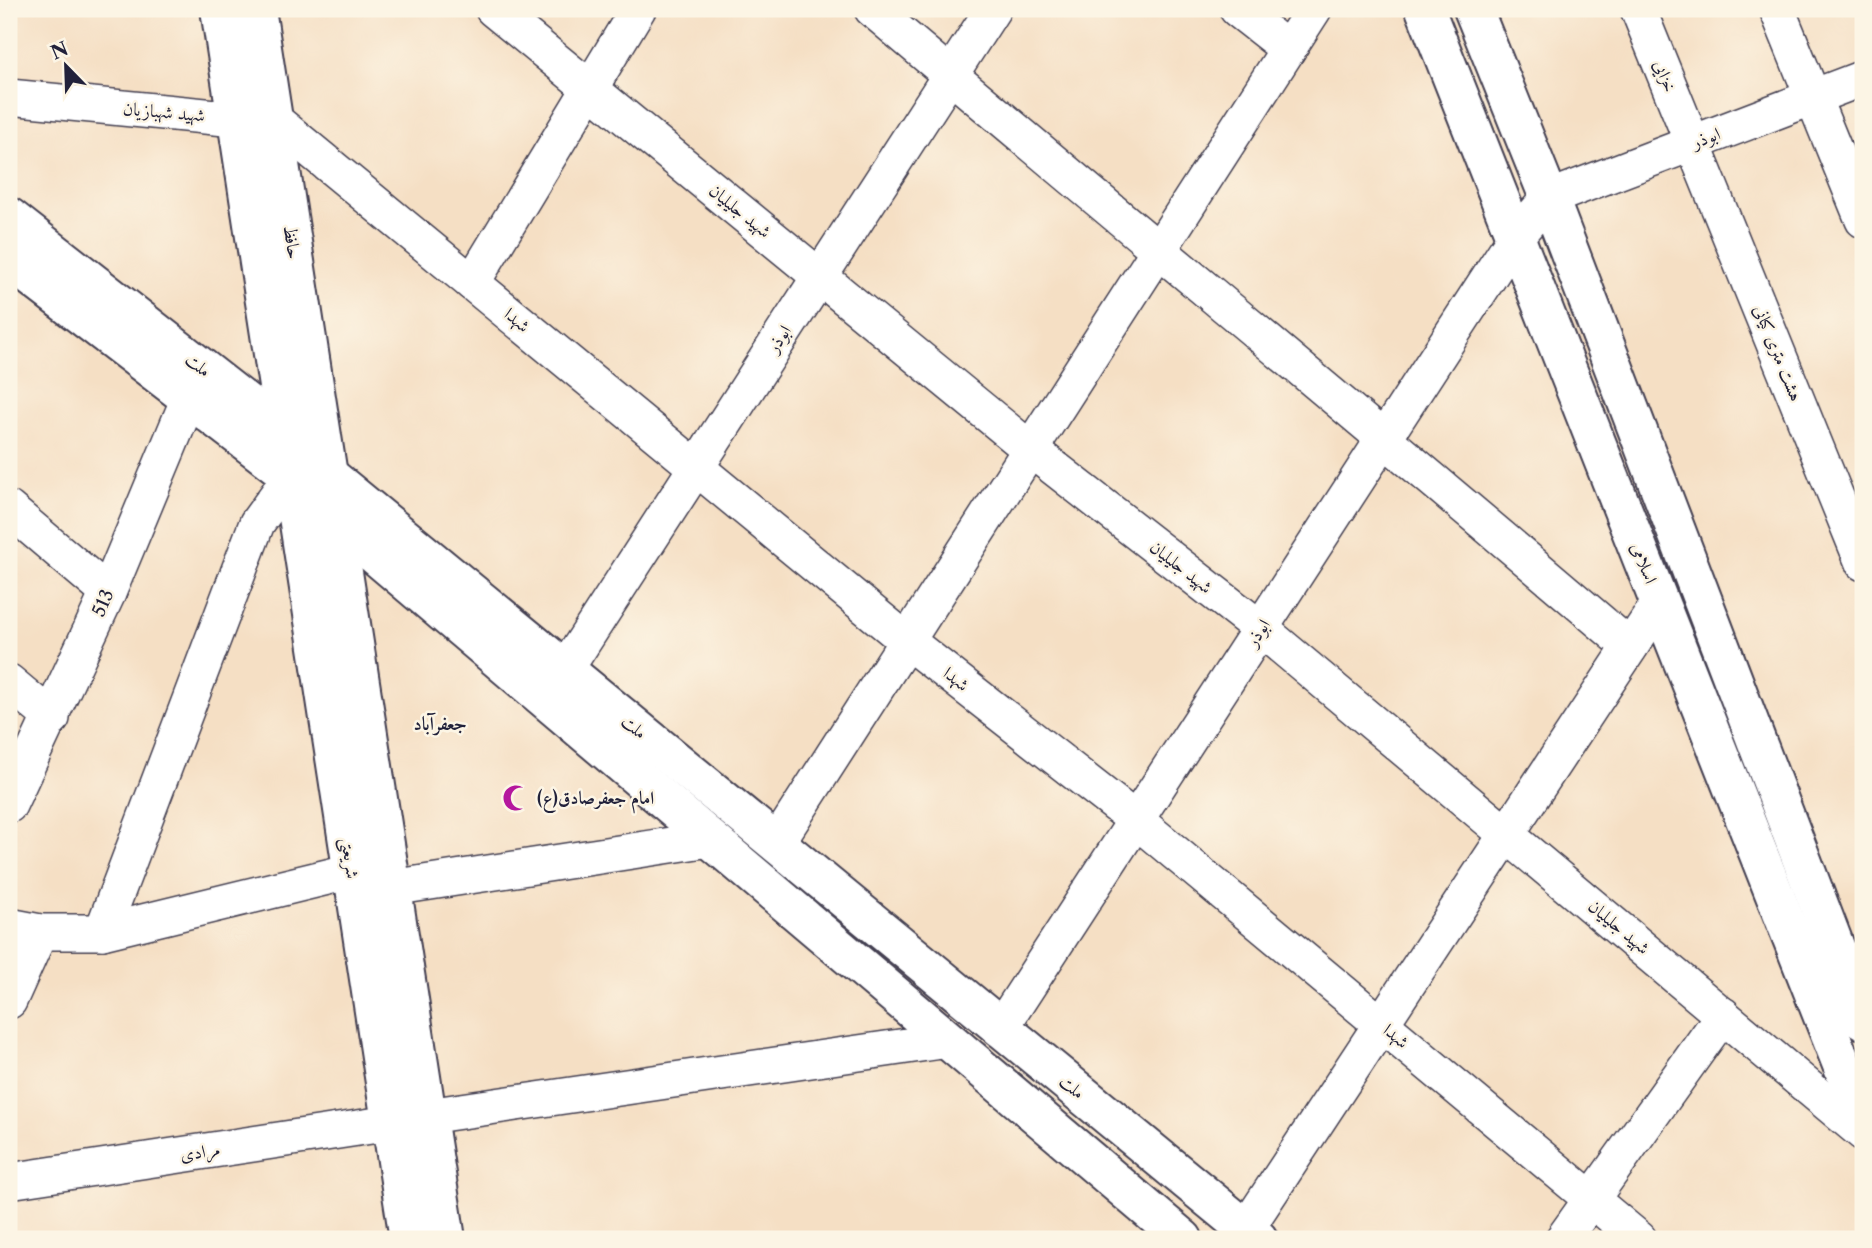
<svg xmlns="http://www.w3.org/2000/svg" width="1872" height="1248" font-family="'Libre Caslon Text',Amiri,serif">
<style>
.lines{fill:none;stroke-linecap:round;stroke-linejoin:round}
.street-casing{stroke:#423e50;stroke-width:38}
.secondary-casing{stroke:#423e50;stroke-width:42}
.street{stroke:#fff;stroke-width:35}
.secondary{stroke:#fff;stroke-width:38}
.labels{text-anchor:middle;stroke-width:5;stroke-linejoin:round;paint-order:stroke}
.street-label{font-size:18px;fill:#22223b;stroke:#fcf5e5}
.poi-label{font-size:18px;font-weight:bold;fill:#22223b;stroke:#fcf5e5;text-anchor:start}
.neighbourhood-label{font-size:19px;font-weight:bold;fill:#22223b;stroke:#fcf5e5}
</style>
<rect width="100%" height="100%" fill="#fcf5e5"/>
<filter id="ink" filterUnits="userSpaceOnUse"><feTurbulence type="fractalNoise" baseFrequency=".0143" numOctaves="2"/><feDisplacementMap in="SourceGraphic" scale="14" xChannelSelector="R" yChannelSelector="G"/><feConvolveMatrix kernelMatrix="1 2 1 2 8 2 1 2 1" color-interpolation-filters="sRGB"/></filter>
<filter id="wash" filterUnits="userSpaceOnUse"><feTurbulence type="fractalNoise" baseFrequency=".00686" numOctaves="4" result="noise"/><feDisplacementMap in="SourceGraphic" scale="28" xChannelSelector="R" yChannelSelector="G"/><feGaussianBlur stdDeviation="1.57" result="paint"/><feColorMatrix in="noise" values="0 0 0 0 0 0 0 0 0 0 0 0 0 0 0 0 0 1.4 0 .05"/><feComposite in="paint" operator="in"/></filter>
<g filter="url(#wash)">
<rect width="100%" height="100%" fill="#f5dfc4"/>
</g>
<g filter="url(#ink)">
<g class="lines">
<g class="street-casing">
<g id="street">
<polyline points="493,9 1030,449 1261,629 1863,1133"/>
<path d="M872 9C1124 223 1379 432 1630 647"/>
<polyline points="1237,9 1288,49"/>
<polyline points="1638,9 1863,563"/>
<polyline points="1777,9 1863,220"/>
<polyline points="9,97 236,119"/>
<polyline points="273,119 907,641 1137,821 1639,1239"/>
<polyline points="472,283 638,9"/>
<polyline points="9,509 108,593"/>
<polyline points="565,670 993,9"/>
<polyline points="9,682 52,718"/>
<polyline points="9,805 108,593 189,398 205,376"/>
<polyline points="776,844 1314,9"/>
<polyline points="391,888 710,839"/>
<polyline points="9,926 40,932 102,932 352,871"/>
<polyline points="102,932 257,523 291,476"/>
<polyline points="9,1001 40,932"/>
<polyline points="1000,1029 1515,237 1549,198 1863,78"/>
<polyline points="427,1116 948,1040"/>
<polyline points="9,1181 391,1123"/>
<polyline points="1246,1229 1660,602"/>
<polyline points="1563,1239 1723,1015"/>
</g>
</g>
<g class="secondary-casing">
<g id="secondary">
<polyline points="220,9 409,1239"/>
<polyline points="256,9 446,1239"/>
<polyline points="1425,9 1863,1118"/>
<polyline points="1473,9 1549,198 1863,1020"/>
<polyline points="9,217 285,433 328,475 1258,1239"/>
<polyline points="9,260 291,476 336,522 1183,1239"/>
</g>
</g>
<use href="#street" class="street"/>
<use href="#secondary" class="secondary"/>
</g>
</g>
<defs>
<g id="mosque-bare" transform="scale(2.1)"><path d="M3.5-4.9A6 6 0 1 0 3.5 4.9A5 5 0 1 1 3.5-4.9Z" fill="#b5179e" stroke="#fcf5e5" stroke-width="2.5" paint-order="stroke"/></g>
</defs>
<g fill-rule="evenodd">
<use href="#mosque-bare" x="516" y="798"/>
</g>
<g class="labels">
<g class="street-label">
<text transform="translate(1665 76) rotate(68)" y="6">خزایی</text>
<text transform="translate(164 112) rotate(5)" y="6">شهید شهبازیان</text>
<text transform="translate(1706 138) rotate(-21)" y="6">ابوذر</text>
<text transform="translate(740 211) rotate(39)" y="6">شهید جلیلیان</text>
<text transform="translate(292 242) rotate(81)" y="6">حافظ</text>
<text transform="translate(517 320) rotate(40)" y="6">شهدا</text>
<text transform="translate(779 339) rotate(-57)" y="6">ابوذر</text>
<text transform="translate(1778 353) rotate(68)" y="6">هشت متری کیانی</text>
<text transform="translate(198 365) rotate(38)" y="6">ملت</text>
<text transform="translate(1644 563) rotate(68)" y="6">اسلامی</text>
<text transform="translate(1181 567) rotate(38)" y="6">شهید جلیلیان</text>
<text transform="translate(103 603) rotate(-66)" y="6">513</text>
<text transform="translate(1258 633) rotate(-57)" y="6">ابوذر</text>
<text transform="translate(956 679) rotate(38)" y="6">شهدا</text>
<text transform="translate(634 727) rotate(39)" y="6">ملت</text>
<text transform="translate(350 858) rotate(81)" y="6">شریعتی</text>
<text transform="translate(1619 927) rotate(40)" y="6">شهید جلیلیان</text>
<text transform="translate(1396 1036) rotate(40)" y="6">شهدا</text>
<text transform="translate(1072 1087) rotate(39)" y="6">ملت</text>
<text transform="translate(200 1152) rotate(-9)" y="6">مرادی</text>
</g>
<g class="poi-label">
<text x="537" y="804">امام جعفرصادق(ع)</text>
</g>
<g class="neighbourhood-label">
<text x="440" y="730">جعفرآباد</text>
</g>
</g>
<rect width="1872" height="1248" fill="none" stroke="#fcf5e5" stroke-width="35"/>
<g transform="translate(66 66) rotate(337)" stroke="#fcf5e5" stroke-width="5" paint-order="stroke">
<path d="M0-5L12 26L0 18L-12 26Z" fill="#22223b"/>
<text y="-10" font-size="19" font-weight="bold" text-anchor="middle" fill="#22223b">N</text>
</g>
</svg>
